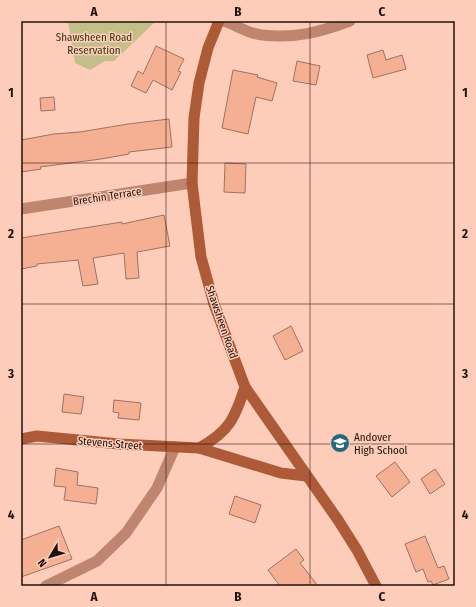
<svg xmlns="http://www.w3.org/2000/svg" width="476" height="607" font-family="'Fira Sans Condensed',sans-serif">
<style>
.green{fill:#c4be8a}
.building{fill:#f5b094;stroke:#9d7262}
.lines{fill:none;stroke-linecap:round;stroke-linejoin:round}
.minor{stroke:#bf856f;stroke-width:11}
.secondary{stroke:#ad5a38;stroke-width:11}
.grid{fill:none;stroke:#21110b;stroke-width:1;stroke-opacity:0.55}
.labels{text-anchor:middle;stroke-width:3;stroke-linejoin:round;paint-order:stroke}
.park-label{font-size:11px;fill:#38330b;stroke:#fdcdba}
.street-label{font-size:11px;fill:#21110b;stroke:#fdcdba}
.poi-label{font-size:11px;fill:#21110b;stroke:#fdcdba;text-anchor:start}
.neatline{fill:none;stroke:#21110b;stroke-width:1.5}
.grid-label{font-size:13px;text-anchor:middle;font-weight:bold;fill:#21110b}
</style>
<rect width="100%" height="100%" fill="#fdcdba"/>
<polygon class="green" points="68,21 156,21 114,61 105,61 90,70 75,63"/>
<g class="building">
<polygon points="156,46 184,59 178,71 181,72 172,90 153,80 146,93 131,86 138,71 143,74"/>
<polygon points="383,50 386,60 402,55 406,69 373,78 367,55"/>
<polygon points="297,61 320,66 316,85 293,81"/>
<polygon points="233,70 258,75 257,77 277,83 272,101 256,97 248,134 222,128"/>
<polygon points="54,97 55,110 41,111 40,98"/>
<polygon points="169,119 172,147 129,152 129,154 101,159 40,167 41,169 21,172 21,140 54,134 80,132 128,124"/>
<polygon points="225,163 246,164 245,193 224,192"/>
<polygon points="164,215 170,246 137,252 139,278 126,279 124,253 93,258 98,284 83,286 78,260 37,264 37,266 21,269 21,238 122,222 122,224"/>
<polygon points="291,326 303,351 285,360 273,336"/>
<polygon points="64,394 84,397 81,414 62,412"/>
<polygon points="114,400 141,403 139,420 118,418 119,413 113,412"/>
<polygon points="395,462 410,482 392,497 376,476"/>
<polygon points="56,468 78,472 77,485 98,488 96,504 64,500 66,487 54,486"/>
<polygon points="435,469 445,484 430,494 421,479"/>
<polygon points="235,496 261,505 255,523 229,514"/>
<polygon points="59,526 72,559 21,577 21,540"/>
<polygon points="425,536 438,568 444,566 449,579 433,585 431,581 428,582 423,569 416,572 405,544"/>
<polygon points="296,549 304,560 300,563 318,586 280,586 268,570"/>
</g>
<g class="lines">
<g class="minor">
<path d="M224 21C236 25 249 34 262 35 295 39 320 32 350 21"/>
<polyline points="21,209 192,183"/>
<polyline points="46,586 97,561 126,533 157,488 175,447"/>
</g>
<g class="secondary">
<polyline points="219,21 208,48 199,83 194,118 192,183 201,257 214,304 245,387 338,520 357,550 376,586"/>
<polyline points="21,439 37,436 119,444 199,448 281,473 306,476"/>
<path d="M199 448C229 432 235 418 245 387"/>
</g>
</g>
<path class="grid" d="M166 21V586M310 21V586M21 163H455M21 304H455M21 444H455"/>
<defs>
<g id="school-disc" transform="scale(1)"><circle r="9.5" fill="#28687c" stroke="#fdcdba"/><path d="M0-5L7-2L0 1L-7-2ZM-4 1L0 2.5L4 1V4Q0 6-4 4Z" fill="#fff"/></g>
</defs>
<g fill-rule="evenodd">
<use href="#school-disc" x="340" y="443"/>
</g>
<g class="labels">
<g class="park-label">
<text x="94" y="41">Shawsheen Road<tspan x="94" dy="13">Reservation</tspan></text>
</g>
<g class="street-label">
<text transform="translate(107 196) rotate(-9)" y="4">Brechin Terrace</text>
<text transform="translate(222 322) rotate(71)" y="4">Shawsheen Road</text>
<text transform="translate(110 443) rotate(5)" y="4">Stevens Street</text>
</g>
<g class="poi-label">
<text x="354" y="441">Andover<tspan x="354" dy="13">High School</tspan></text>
</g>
</g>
<rect width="476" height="607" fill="none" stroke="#fdcdba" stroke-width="44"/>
<g transform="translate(50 557) rotate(232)" stroke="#fdcdba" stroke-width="3" paint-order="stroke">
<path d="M0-3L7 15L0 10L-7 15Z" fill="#21110b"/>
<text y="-6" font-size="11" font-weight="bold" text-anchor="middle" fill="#21110b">N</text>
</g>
<rect x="22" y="22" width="432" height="563" class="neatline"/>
<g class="grid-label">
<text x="94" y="16">A</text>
<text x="238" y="16">B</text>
<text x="382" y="16">C</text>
<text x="11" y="97">1</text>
<text x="465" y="97">1</text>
<text x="11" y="238">2</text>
<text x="465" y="238">2</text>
<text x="11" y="378">3</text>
<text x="465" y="378">3</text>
<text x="11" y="519">4</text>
<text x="465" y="519">4</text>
<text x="94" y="601">A</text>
<text x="238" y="601">B</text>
<text x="382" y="601">C</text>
</g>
</svg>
